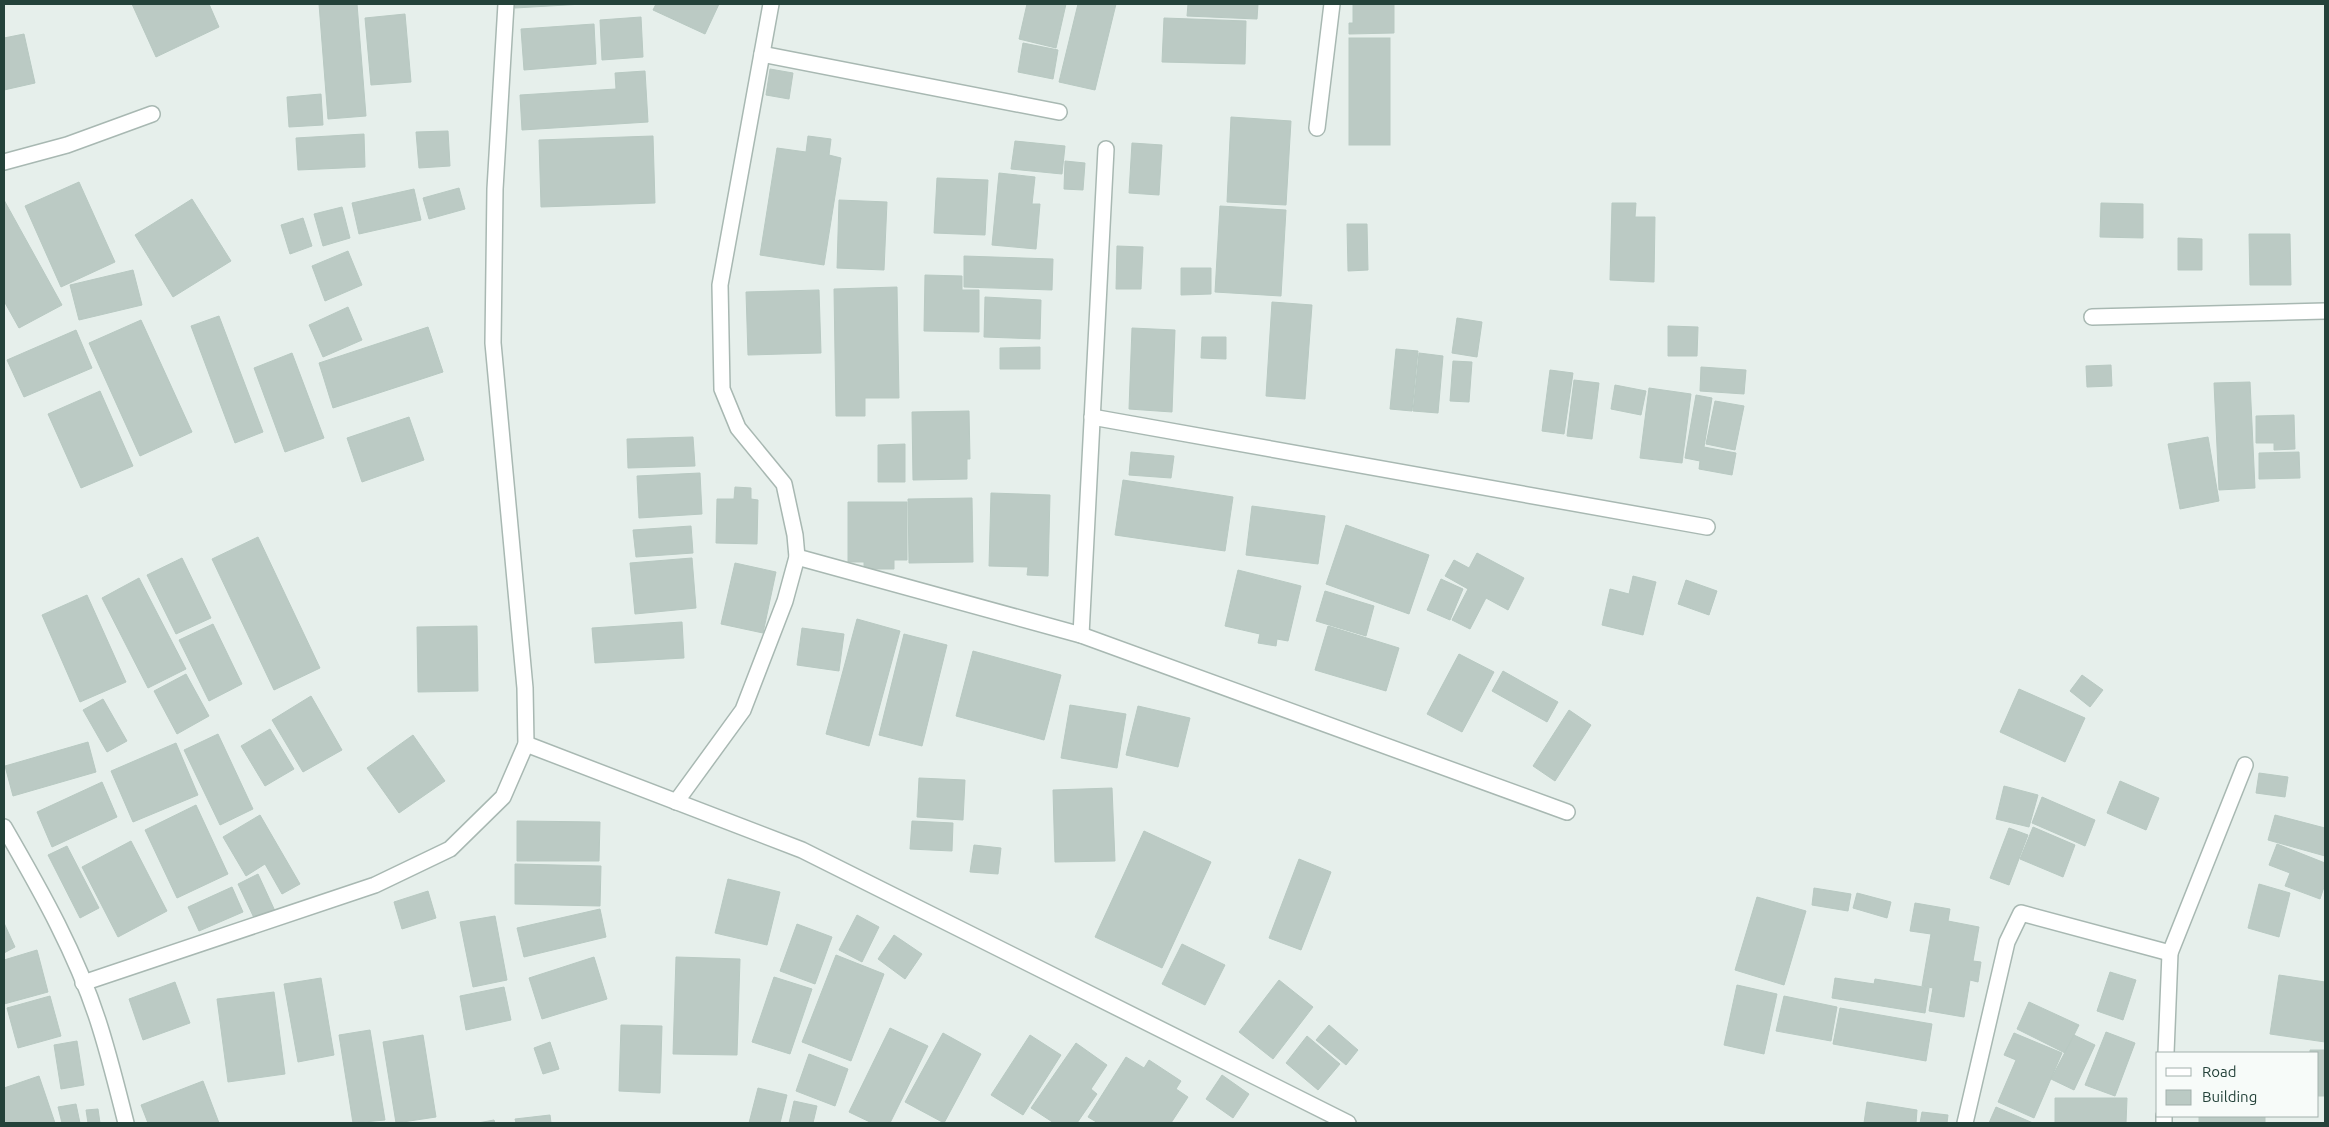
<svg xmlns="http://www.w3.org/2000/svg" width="2329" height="1127" font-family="Ubuntu,sans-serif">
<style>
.building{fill:#bbcac4;stroke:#b8c9c2}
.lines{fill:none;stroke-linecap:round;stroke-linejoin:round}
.street-casing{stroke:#a8b8b2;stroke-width:18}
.street{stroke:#fff;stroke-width:15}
</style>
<rect width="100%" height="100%" fill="#e6efeb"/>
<g class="building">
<polygon points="132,4 209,4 219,27 156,57"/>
<polygon points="319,4 357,4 366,116 328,119"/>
<polygon points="514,4 583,4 515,8"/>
<polygon points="656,4 719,4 705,34 653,10"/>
<polygon points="1027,4 1066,4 1056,48 1019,39"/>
<polygon points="1078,4 1116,4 1095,90 1059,82"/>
<polygon points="1188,4 1258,4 1257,19 1187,16"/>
<polygon points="1353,4 1394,4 1394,33 1349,34 1349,23 1353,23"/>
<polygon points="405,14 411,82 371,85 365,18"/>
<polygon points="641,17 643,57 602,60 600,20"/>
<polygon points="1164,18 1246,21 1245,64 1162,62"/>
<polygon points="594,24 596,64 524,70 521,29"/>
<polygon points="24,34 35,83 4,90 4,38"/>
<rect x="1349" y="38" width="41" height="107"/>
<polygon points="1023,43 1058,50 1053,79 1018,72"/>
<polygon points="770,69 793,73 789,99 766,95"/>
<polygon points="645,71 648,122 522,130 520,95 616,89 615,73"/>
<polygon points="321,94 323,125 289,127 287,97"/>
<polygon points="1231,117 1291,121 1286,205 1227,202"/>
<polygon points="448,131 450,166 419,168 416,132"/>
<polygon points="364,134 365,167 298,170 296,138"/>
<polygon points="653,136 655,203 541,207 539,140"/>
<polygon points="808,136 831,139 829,155 841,158 824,265 760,255 777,148 806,152"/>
<polygon points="1015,141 1065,146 1062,174 1011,169"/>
<polygon points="1132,143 1162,145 1159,195 1129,193"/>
<polygon points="1065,161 1085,163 1083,190 1064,189"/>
<polygon points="999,173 1035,177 1032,204 1040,204 1036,249 992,245"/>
<polygon points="937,178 988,180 985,235 934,233"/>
<polygon points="79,182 115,262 61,287 25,206"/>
<polygon points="459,188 465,209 429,219 423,198"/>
<polygon points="414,189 421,220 359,234 352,203"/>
<polygon points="192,199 231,261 173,297 135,235"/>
<polygon points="4,200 62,305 19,328 4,301"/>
<polygon points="839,200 887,202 884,270 837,268"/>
<polygon points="1612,203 1636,203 1635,217 1655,217 1654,282 1610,280"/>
<polygon points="2101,203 2143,204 2143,238 2100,237"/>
<polygon points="1220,206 1286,210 1281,296 1215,292"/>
<polygon points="342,207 350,238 323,246 314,214"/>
<polygon points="303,218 312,246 290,254 281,225"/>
<polygon points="1347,224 1367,224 1368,270 1348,271"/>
<polygon points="2249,234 2290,234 2291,285 2250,285"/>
<polygon points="2178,238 2202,239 2202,270 2178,270"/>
<polygon points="1117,246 1143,247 1141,289 1116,289"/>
<polygon points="348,251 362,285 325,301 312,266"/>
<polygon points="964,256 1053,259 1052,290 964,287"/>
<polygon points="1181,268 1211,268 1211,294 1181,295"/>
<polygon points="133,270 142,305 79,320 70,285"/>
<polygon points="925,275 962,276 962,290 979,290 979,332 924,331"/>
<polygon points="897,287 899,398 865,398 865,416 836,416 834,289"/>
<polygon points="819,290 821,353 748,355 746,292"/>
<polygon points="985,297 1041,300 1040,339 984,337"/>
<polygon points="1272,302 1312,305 1305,399 1266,396"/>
<polygon points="348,307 362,340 323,357 309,325"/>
<polygon points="219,316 263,432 235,443 191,326"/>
<polygon points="1457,318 1482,322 1477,357 1452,353"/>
<polygon points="141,320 192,432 140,456 89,343"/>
<polygon points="1668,326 1698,327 1697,356 1668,356"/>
<polygon points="428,327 443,372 333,408 319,363"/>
<polygon points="1132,328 1175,330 1172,412 1129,409"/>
<polygon points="76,330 92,368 24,397 7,360"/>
<polygon points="1202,337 1226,337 1226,359 1201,358"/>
<polygon points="1040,347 1040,369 1000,369 1000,348"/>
<polygon points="1396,349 1418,351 1412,411 1390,409"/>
<polygon points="292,353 324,438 285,452 254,368"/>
<polygon points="1419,353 1443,356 1438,413 1413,411"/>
<polygon points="1453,361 1472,362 1469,402 1450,401"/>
<polygon points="2111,365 2112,386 2087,387 2086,366"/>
<polygon points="1701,367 1746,370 1744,394 1700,391"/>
<polygon points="1550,370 1573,373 1564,434 1542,431"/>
<polygon points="1574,380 1599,383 1592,439 1567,436"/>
<polygon points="2250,382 2255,488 2219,490 2214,383"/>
<polygon points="1615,385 1646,391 1641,415 1611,409"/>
<polygon points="1649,388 1691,394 1682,463 1640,458"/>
<polygon points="100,391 133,466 81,488 48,414"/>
<polygon points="1696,395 1712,398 1704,447 1736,453 1732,475 1699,469 1700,461 1685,458"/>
<polygon points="1715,401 1744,406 1735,450 1706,444"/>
<polygon points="969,411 970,459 967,459 967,479 913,480 912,412"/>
<polygon points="2294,415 2295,449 2274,450 2274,443 2256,443 2256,416"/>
<polygon points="409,417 424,460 362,482 347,438"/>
<polygon points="693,437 695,466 628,468 627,439"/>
<polygon points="2208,437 2219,501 2180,509 2168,444"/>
<polygon points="905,444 905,482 878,482 878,445"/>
<polygon points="1131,452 1174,456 1171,478 1129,475"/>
<polygon points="2299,452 2300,478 2259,479 2259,453"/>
<polygon points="700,473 702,514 639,518 637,476"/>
<polygon points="1123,480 1233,497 1225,551 1115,535"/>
<polygon points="735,487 751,488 751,499 758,500 757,544 716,543 717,499 734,499"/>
<polygon points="991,493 1050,495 1048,576 1027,575 1028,567 989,566"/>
<polygon points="972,498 973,562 909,563 908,499"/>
<polygon points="848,502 907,502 907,560 894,560 894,569 864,569 864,562 848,562"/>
<polygon points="1252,506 1325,516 1318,564 1246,555"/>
<polygon points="1346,525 1429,555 1409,614 1326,584"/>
<polygon points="691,526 693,553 636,557 633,530"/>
<polygon points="258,537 320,668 274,690 212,559"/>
<polygon points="1477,553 1524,578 1508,610 1486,598 1470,629 1452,620 1468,589 1445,576 1454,560 1469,568"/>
<polygon points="182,558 211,618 176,634 147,575"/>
<polygon points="692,558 696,608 635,614 630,563"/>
<polygon points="735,563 776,572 763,633 721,624"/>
<polygon points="1238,570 1301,586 1288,641 1277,639 1276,646 1258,643 1260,634 1225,626"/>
<polygon points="1633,576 1656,582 1643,635 1602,625 1610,589 1629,594"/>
<polygon points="139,578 186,669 148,688 102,598"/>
<polygon points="1441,579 1463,589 1450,620 1427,610"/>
<polygon points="1686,580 1717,591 1709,615 1678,604"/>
<polygon points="1325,591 1374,606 1366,636 1316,621"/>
<polygon points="87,595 126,682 80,702 42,615"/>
<polygon points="857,619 900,631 869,746 826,734"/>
<polygon points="682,622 684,658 595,663 592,628"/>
<polygon points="213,624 242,684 209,701 179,640"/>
<polygon points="477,626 478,691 418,692 417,627"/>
<polygon points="1328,626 1399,648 1386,691 1315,670"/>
<polygon points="802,628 844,634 839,671 797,665"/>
<polygon points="904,634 947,645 922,746 879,735"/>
<polygon points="973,651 1061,675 1044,740 956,716"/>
<polygon points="1459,654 1494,672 1462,732 1427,714"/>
<polygon points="1503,671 1558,702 1547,722 1492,691"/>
<polygon points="186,674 209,716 177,734 154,691"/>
<polygon points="2082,675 2103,690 2090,707 2070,691"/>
<polygon points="2019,689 2085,718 2065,762 2000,732"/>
<polygon points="311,696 342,750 303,772 272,720"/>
<polygon points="103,699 127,741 107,752 83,710"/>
<polygon points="1070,705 1126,714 1117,768 1061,758"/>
<polygon points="1138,706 1190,718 1178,767 1126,755"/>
<polygon points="1569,710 1591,725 1555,781 1533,766"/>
<polygon points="270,729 294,769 265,786 241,746"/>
<polygon points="218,734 253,809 220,825 184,750"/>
<polygon points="413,735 445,781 399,813 367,768"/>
<polygon points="88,742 96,772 13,796 5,766"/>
<polygon points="176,743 198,795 133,822 111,771"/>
<polygon points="2259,773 2288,777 2285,797 2256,793"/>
<polygon points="919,778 965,780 963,820 917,817"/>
<polygon points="2120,781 2159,798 2146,830 2107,813"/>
<polygon points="102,782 117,817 52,847 37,812"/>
<polygon points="2004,786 2038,795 2029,827 1996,819"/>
<polygon points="1112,788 1115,861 1055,862 1053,790"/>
<polygon points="2042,797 2095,820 2085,846 2032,823"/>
<polygon points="196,805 228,874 177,898 145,830"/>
<polygon points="260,815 300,884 282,894 265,864 246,876 223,837"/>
<polygon points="2275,815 2325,828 2325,856 2268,840"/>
<polygon points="517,821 600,822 599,861 517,861"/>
<polygon points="912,821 953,823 952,851 910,849"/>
<polygon points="2033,827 2075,845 2063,877 2020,859"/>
<polygon points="2009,828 2028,835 2009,885 1990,878"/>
<polygon points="1144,831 1211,862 1162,968 1095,937"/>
<polygon points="131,841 167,911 118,937 82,867"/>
<polygon points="2277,844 2325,863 2325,884 2320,899 2285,886 2290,873 2269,865"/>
<polygon points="974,845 1001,848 998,874 970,872"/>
<polygon points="67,846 99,908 80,918 48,855"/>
<polygon points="1299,859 1331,872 1301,950 1269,938"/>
<polygon points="515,864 601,866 600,906 515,904"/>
<polygon points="258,874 275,911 255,920 238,884"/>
<polygon points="728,879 780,892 767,945 715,933"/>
<polygon points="2259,884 2290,893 2279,937 2248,928"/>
<polygon points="232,887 243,912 199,931 188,907"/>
<polygon points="1814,888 1851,894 1848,911 1812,905"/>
<polygon points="428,891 436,918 402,929 394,902"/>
<polygon points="1857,893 1891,902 1887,918 1853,908"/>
<polygon points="1757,897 1806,911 1784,985 1735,970"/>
<polygon points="1915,903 1950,909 1948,921 1979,927 1973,961 1981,962 1978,982 1970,980 1964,1017 1929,1011 1933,988 1922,986 1931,934 1910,931"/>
<polygon points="600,909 606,937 524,957 517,928"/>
<polygon points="857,915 879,927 862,962 839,950"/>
<polygon points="495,916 507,980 473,987 460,922"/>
<polygon points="4,923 15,947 4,953"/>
<polygon points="797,924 832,937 815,984 780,971"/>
<polygon points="894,935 922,954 905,979 878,959"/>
<polygon points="1182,944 1225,965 1205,1005 1162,984"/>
<polygon points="37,950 48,992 4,1004 4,960"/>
<polygon points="836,955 884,974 851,1061 802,1042"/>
<polygon points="594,957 607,999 542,1019 529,978"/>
<polygon points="676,957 740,959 737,1055 673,1054"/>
<polygon points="2110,972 2136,980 2123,1020 2097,1011"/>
<polygon points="2279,975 2325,982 2325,1042 2270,1034"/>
<polygon points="774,977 812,989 790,1054 752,1042"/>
<polygon points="321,978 334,1055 298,1062 284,984"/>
<polygon points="1835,978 1874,984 1875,979 1929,988 1925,1013 1832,998"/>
<polygon points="1279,980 1313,1007 1273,1059 1239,1032"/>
<polygon points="175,982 190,1023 143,1040 129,999"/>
<polygon points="1737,985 1777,994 1764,1054 1724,1045"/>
<polygon points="504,987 511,1020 466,1030 460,996"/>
<polygon points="274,992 285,1074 228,1082 217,999"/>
<polygon points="50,996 61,1036 18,1048 7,1008"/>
<polygon points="1784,996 1837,1007 1831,1041 1776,1031"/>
<polygon points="2029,1002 2079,1025 2065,1053 2017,1029"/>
<polygon points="1840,1008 1932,1024 1926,1061 1833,1044"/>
<polygon points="621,1025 662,1026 660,1093 619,1091"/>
<polygon points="1329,1025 1358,1050 1346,1065 1316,1040"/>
<polygon points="890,1028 928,1046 890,1123 872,1123 849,1112"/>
<polygon points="370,1030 385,1120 353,1123 339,1035"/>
<polygon points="2106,1032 2135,1043 2115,1096 2085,1085"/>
<polygon points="943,1033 981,1054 944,1123 905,1102"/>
<polygon points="2014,1033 2062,1053 2034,1118 1998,1102 2016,1060 2004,1055"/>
<polygon points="423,1035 436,1117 396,1123 383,1042"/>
<polygon points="1030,1035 1061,1055 1023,1115 991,1095"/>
<polygon points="2074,1035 2095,1045 2074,1090 2051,1079"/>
<polygon points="1307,1036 1340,1064 1318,1090 1286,1063"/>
<polygon points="77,1041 84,1085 61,1089 54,1045"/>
<polygon points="550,1042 559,1069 543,1074 534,1048"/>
<polygon points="1076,1043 1107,1065 1091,1089 1097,1094 1077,1123 1054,1123 1031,1108"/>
<polygon points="2310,1050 2325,1050 2325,1096 2318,1096 2318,1053 2310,1053"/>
<polygon points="809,1054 848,1069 835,1106 796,1091"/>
<polygon points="1126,1057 1144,1068 1149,1060 1181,1081 1176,1089 1188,1097 1171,1123 1098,1123 1088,1117"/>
<polygon points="1222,1075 1249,1094 1233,1118 1206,1099"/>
<polygon points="39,1076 55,1123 4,1123 4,1088"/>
<polygon points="203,1081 219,1123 148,1123 141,1105"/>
<polygon points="758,1088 787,1095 780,1123 749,1123"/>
<polygon points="2055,1098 2127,1098 2126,1123 2055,1123"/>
<polygon points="794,1101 817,1106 813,1123 789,1123"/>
<polygon points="1867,1102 1917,1110 1916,1123 1864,1123"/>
<polygon points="76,1104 80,1123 62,1123 58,1107"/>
<polygon points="1996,1107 2033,1123 1989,1123"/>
<polygon points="98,1109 100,1123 88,1123 86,1110"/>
<polygon points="1922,1112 1948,1115 1947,1123 1920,1123"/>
<polygon points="550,1115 551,1123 516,1123 515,1119"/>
<rect x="2199" y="1116" width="66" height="7"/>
<polygon points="494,1120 495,1123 478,1123"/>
</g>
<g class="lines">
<g class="street-casing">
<g id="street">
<polyline points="762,54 1059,112"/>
<polyline points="1317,128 1332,4"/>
<polyline points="4,162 67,145 152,114"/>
<polyline points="2092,317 2325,311"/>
<polyline points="1092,417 1707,527"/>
<polyline points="797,557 1081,635 1567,812"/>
<polyline points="1081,635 1106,149"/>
<polyline points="526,744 802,850 1348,1123"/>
<polyline points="676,802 743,710 785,601 797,557 795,535 784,484 738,428 722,389 720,285 771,4"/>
<path d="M4 827C41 891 78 956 100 1027 110 1059 118 1091 126 1123"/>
<polyline points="83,983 375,885 450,849 503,797 526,744 525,688 493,343 495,189 506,4"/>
<polyline points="2166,1053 2170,953 2245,765"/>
<polyline points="1965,1123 2007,942 2021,913 2170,953"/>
<polyline points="2164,1123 2164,1116"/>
</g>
</g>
<use href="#street" class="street"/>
</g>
<rect width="2329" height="1127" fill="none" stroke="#24423a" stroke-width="10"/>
<rect x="2156" y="1052" width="162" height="65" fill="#f7fbf9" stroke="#a3b1ad"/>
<rect x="2166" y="1068" width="25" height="8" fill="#ffffff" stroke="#a3b1ad"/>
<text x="2202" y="1077" font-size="15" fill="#24423a">Road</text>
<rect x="2166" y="1090" width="25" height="15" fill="#bbcac4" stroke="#a3b1ad"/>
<text x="2202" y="1102" font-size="15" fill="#24423a">Building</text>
</svg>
